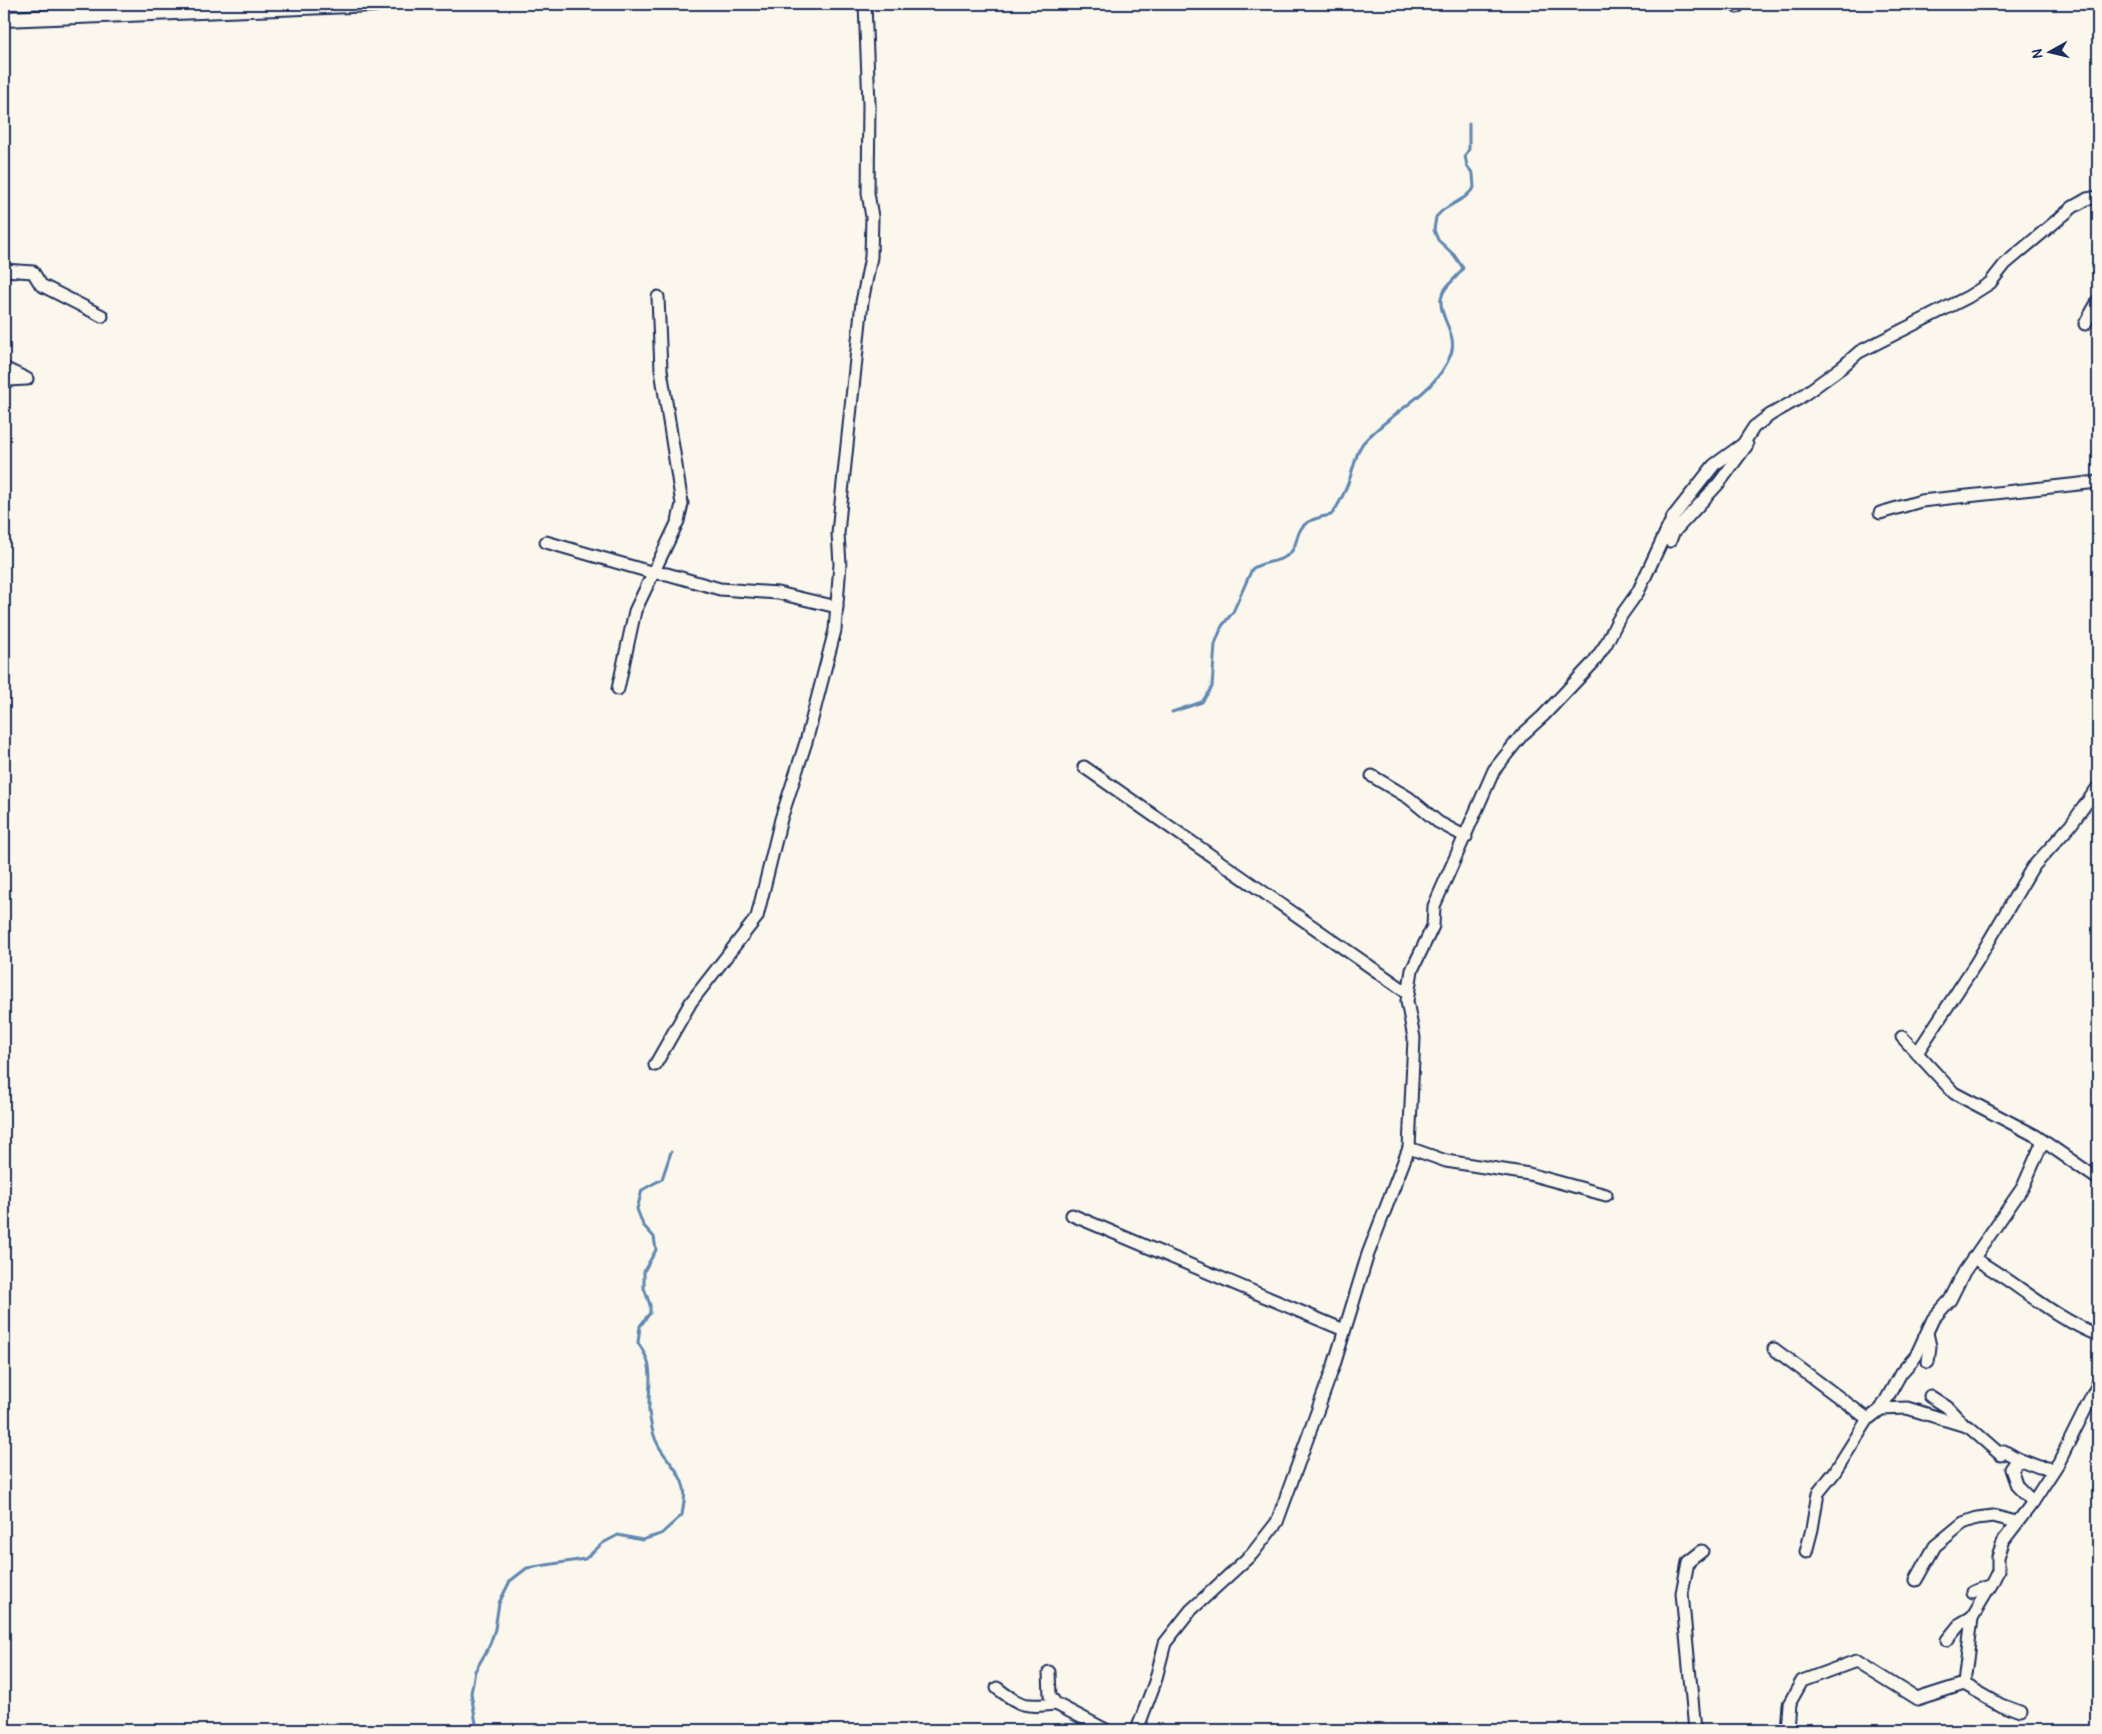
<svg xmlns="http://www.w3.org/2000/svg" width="2102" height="1734" font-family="Pangolin,sans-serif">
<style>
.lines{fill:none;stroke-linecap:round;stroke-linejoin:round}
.stream{stroke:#5e87b1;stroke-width:3}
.minor-casing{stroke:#1b2f5e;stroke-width:15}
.tertiary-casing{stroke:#1b2f5e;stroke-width:18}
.minor{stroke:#fbf7ec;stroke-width:11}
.tertiary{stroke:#fbf7ec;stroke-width:14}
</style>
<rect width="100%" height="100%" fill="#fbf7ec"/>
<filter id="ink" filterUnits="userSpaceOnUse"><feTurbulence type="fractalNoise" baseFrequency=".02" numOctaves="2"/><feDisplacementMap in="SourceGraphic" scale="10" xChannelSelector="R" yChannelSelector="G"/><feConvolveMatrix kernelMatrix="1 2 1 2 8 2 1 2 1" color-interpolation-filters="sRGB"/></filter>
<g filter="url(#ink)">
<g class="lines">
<g class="stream">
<path d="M1172 712 1202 702 1212 687 1215 644 1222 626 1233 612 1252 569C1261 562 1275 563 1285 557 1306 545 1284 522 1331 515 1339 506 1349 483 1352 471 1356 461 1356 452 1363 443 1390 412 1436 394 1451 354 1458 334 1439 318 1441 299 1443 286 1457 279 1463 268L1454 255 1438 240 1434 230 1436 217 1443 210 1465 197 1474 188 1473 174 1467 166 1465 156 1469 149V124"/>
<path d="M477 1730 471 1693 475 1671 489 1647 495 1629 499 1603 510 1581 527 1568 585 1559 603 1543 618 1535 642 1540 661 1534 682 1515C683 1507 686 1496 684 1488 679 1466 658 1454 653 1432 651 1424 648 1413 649 1405 649 1380 655 1366 638 1343L640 1326 650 1313V1305L644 1288V1271L656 1250 654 1237 643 1225 637 1209 642 1190 662 1179 671 1152"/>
</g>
<g class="minor-casing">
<g id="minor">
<polyline points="1737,7 1740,4"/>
<polyline points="4,270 33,272 41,285 102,316"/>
<polyline points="2085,324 2098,301"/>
<polyline points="4,368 27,379 8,380 4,383"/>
<polyline points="1880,513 1921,501 2098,482"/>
<polyline points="1670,541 1673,533 1719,483 1747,445"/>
<polyline points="546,542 654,573 667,574 720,589 778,593 837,607"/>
<polyline points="618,689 635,611 678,521 682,504 661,370 658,297"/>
<polyline points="1084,767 1408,993"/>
<polyline points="1372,776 1409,798 1438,822 1466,837"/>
<polyline points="1902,1037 1954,1093 2036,1136 2098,1179"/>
<polyline points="1917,1053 1976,963 2032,868 2070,826 2098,787"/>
<polyline points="655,1065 691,1002 757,917 781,819 806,742 835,630 840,564 838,534 840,512 862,302 871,257 872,217 868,193 869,104 865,4"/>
<polyline points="1409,1148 1446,1161 1529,1174 1606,1195"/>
<polyline points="1072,1215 1344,1330"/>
<path d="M1973 1258C2016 1282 2052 1317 2098 1335"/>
<polyline points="1927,1333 1930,1346 1928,1362"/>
<polyline points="1774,1349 1868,1419"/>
<polyline points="1930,1396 1947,1407 1962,1423"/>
<polyline points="1881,1409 1901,1373 1916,1356 1933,1319 1950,1300 1964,1272 2023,1187 2043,1141"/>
<polyline points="2054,1469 2039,1467 2018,1459 2011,1469 2017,1486 2033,1502 2059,1462 2098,1384"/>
<polyline points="1806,1552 1812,1529 1818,1493 1834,1473 1868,1419 1881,1409 1907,1408 1969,1427 2001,1455 2004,1451 2018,1459"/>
<polyline points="1916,1580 1935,1546 1963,1523 1977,1518 1993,1516 2016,1522"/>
<polyline points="1973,1592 1991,1585 1998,1571 1998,1557 2004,1540 2033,1502"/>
<polyline points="1947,1640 1960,1624 1972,1617 1991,1585"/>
<polyline points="1049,1672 1050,1696 1056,1704 1106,1730"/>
<polyline points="1964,1684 2001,1705 2020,1712"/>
<path d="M997 1688C1021 1707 1025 1707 1056 1704"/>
<polyline points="1137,1730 1155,1682 1165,1643 1191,1610 1252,1554 1277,1522 1334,1365 1368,1254 1409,1148 1414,1038 1407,1001 1412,970 1433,926 1434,906 1494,770 1522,735 1543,716 1593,663 1606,644 1618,620 1638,592 1673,517 1714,465 1743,444 1754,427 1770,415 1798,399 1842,367 1859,352 1968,297 1990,283 2005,264 2073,207 2087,199 2098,197"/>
<polyline points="1695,1730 1682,1593 1688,1562 1702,1551"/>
<polyline points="1787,1730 1789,1704 1802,1681 1856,1661 1917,1699 1964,1684 1972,1617"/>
</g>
</g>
<g class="tertiary-casing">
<polyline id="tertiary" points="4,19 375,4"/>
</g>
<use href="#minor" class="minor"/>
<use href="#tertiary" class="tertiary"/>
</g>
</g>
<rect width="2102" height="1734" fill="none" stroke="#fbf7ec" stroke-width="20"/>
<rect x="10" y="10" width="2082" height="1714" fill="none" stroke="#1b2f5e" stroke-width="2" filter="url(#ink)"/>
<g transform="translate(2050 52) rotate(262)" stroke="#fbf7ec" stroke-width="4" paint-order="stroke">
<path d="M0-4L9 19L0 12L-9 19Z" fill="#1b2f5e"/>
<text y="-8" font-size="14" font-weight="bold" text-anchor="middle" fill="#1b2f5e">N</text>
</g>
</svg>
